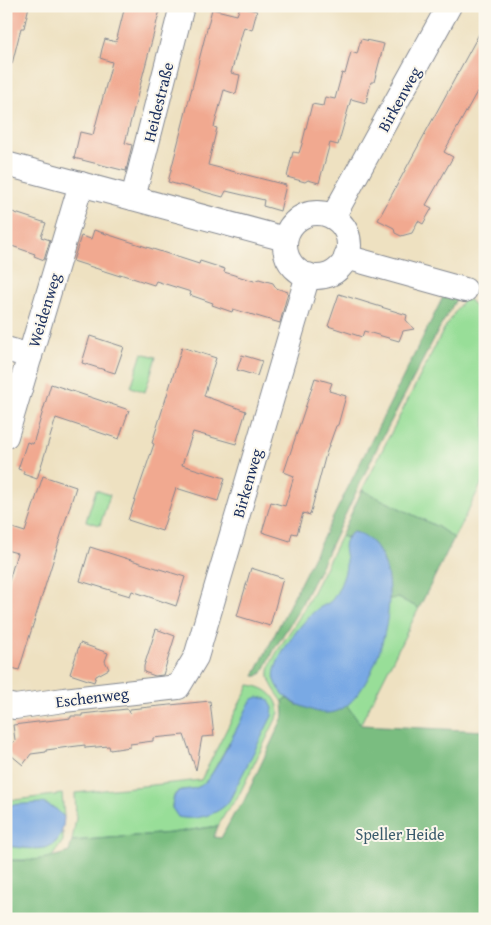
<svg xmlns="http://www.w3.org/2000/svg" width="491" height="925" font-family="'Gentium Book Plus',serif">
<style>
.green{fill:#98de98;stroke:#5a867b;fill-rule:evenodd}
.forest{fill:#7abd80;stroke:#4a766f}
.water{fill:#79a9e4;stroke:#4a6ca1}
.building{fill:#f1a990}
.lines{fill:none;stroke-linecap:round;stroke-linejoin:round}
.minor-casing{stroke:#848890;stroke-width:26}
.minor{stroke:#fff;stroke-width:24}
.labels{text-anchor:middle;stroke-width:4;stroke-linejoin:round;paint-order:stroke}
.street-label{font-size:16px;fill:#1b2f5e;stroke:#fbf7ec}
.park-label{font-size:16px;fill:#3a5b6c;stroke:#fbf7ec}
</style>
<rect width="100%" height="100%" fill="#fbf7ec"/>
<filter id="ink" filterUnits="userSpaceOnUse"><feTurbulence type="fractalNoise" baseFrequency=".02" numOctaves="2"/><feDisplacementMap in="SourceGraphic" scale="10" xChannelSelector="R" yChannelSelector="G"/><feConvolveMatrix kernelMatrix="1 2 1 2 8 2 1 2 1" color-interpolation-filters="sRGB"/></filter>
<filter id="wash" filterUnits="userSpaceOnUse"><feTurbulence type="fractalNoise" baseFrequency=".0096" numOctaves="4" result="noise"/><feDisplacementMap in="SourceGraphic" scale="20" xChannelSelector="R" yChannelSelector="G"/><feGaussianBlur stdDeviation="1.12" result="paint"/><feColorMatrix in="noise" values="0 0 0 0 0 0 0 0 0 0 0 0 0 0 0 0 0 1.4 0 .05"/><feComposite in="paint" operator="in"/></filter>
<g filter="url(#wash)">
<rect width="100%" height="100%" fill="#eee1c1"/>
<g class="green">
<polygon points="485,267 485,306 470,289"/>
<polygon points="463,300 470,300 485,321 485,477 454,538 438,527 362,490 444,329"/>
<polygon points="142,353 156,357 145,392 131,387"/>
<polygon points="96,490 110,495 100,525 86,521"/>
<path d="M341 536 346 538 388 581 389 598H398L419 608 360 725 286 698 283 702C277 693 267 682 269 671 271 656 293 629 301 614 315 589 328 562 341 536Z"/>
<path d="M249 685C265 687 278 695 279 713L237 799 228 809 218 826 171 833 72 841 76 818 75 793 201 780ZM253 699 234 793C216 822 201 813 172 808 173 785 182 792 197 788 203 786 206 781 210 777Z"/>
<polygon points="62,794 64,817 56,809 6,805 6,797 15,800"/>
<polygon points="63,832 63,841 51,858 35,860 6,860 6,846 26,848 56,842"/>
</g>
<g class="forest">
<polygon points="446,291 458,296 439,329 376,450 318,572 298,611 275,648 263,672 258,676 254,676"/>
<polygon points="362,490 438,527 454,538 419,608 398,598 389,599 388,581 383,558 361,534 353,532 346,538 341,536"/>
<path d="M286 698 297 705 340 710 346 704 361 725 485 731V919H6V860C28 862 48 859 69 852L72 841 171 833 218 826 214 837 221 838 234 814 243 803 284 715 283 702Z"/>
</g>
<g class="water">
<path d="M353 532C417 547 385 686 340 710 327 716 316 712 304 707 291 703 279 693 275 680 269 664 303 620 316 610 321 606 327 605 332 600 338 592 345 576 346 566 347 550 338 544 353 532Z"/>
<path d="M258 697 268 699 273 708 272 716 229 801C219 815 195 821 178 817L172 808C173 780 191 796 204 783 211 777 215 768 220 760 230 742 240 723 249 704L253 699Z"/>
<path d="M43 803 56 809 64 817C62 857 36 849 6 846V805Z"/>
</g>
<g id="blocks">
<g class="building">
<polygon points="6,6 29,6 24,28 21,28 12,64 6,63"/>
<polygon points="125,6 161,6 125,143 132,145 126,171 74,158 80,132 93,135 112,62 100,58 102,49 105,39 116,42"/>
<polygon points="240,7 257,11 252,30 244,27 231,73 240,75 236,94 224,90 214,127 217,128 208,165 286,185 280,211 263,206 264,200 226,191 223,197 168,182 212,9 237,15"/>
<polygon points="485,23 485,77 444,152 453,157 426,205 432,208 423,224 418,221 412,233 401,236 395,233 394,228 378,220"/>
<polygon points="361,39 384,44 374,82 371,82 366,103 351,99 338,145 330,143 319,183 308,180 305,182 287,177 293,152 299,153 302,144 312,104 323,106 325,97 335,99 342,73 345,74 351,52 357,54"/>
<polygon points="6,210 46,223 41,237 50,240 44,260 34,256 35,254 6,244"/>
<polygon points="94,230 199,264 200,261 225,269 224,272 254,281 259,279 273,283 276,288 288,292 280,323 233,309 232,312 212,305 213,303 190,295 191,292 156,281 154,285 120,274 120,276 73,261 81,236 91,239"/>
<polygon points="339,294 407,315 406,320 414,329 403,331 399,341 364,331 362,337 328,326"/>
<polygon points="90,336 124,347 115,373 82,363"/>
<polygon points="182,347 216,358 204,396 246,411 236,444 193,432 182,465 225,478 218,501 176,488 162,531 128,520 154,444 152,443"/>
<polygon points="242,355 262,361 257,376 237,370"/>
<polygon points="315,378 332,383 329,391 346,396 338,425 336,426 326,454 310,515 303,513 297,534 292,533 290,541 262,532 271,502 285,506 294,476 284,472"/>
<polygon points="51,384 129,410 119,439 56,418 37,479 23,474 24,471 18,469 27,442 33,444"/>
<polygon points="43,476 76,487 19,670 6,666 6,591 17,553 6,550 6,526 25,532"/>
<polygon points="90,547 185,577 176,606 132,591 130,596 80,581"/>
<polygon points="251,568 283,578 270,626 237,616"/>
<polygon points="156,629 175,636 163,675 155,676 144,672 144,666"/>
<polygon points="80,643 108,653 105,661 109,669 96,676 94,682 70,674"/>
<polygon points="210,701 214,736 202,737 196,770 184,735 153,738 153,741 130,744 130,747 110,750 109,746 85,748 85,745 46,750 46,752 31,754 23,765 6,751 15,740 13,725 71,718 71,716 82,716 82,714 127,709 129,713 130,709"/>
</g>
</g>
</g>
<g filter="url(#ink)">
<use href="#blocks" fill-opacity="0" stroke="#848890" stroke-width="1"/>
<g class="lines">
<g class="minor-casing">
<g id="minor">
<polyline points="6,164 285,239"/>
<polyline points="133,198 182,6"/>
<circle cx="317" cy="245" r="32"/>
<polyline points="333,217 449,6"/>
<polyline points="346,257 465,290"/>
<polyline points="6,349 30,356"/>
<polyline points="6,436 81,184"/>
<polyline points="6,705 15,707 64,700 178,687 196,657 308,275"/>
</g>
</g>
<use href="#minor" class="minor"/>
</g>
</g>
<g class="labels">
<g class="street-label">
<text transform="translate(399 99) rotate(-61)" y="6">Birkenweg</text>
<text transform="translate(158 102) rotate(-76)" y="6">Heidestraße</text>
<text transform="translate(44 310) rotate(-73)" y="6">Weidenweg</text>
<text transform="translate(247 483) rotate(-74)" y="6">Birkenweg</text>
<text transform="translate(92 697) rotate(-7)" y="6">Eschenweg</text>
</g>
<g class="park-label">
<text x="400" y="840">Speller Heide</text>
</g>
</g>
<rect width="491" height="925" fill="none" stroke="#fbf7ec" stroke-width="25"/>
</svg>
